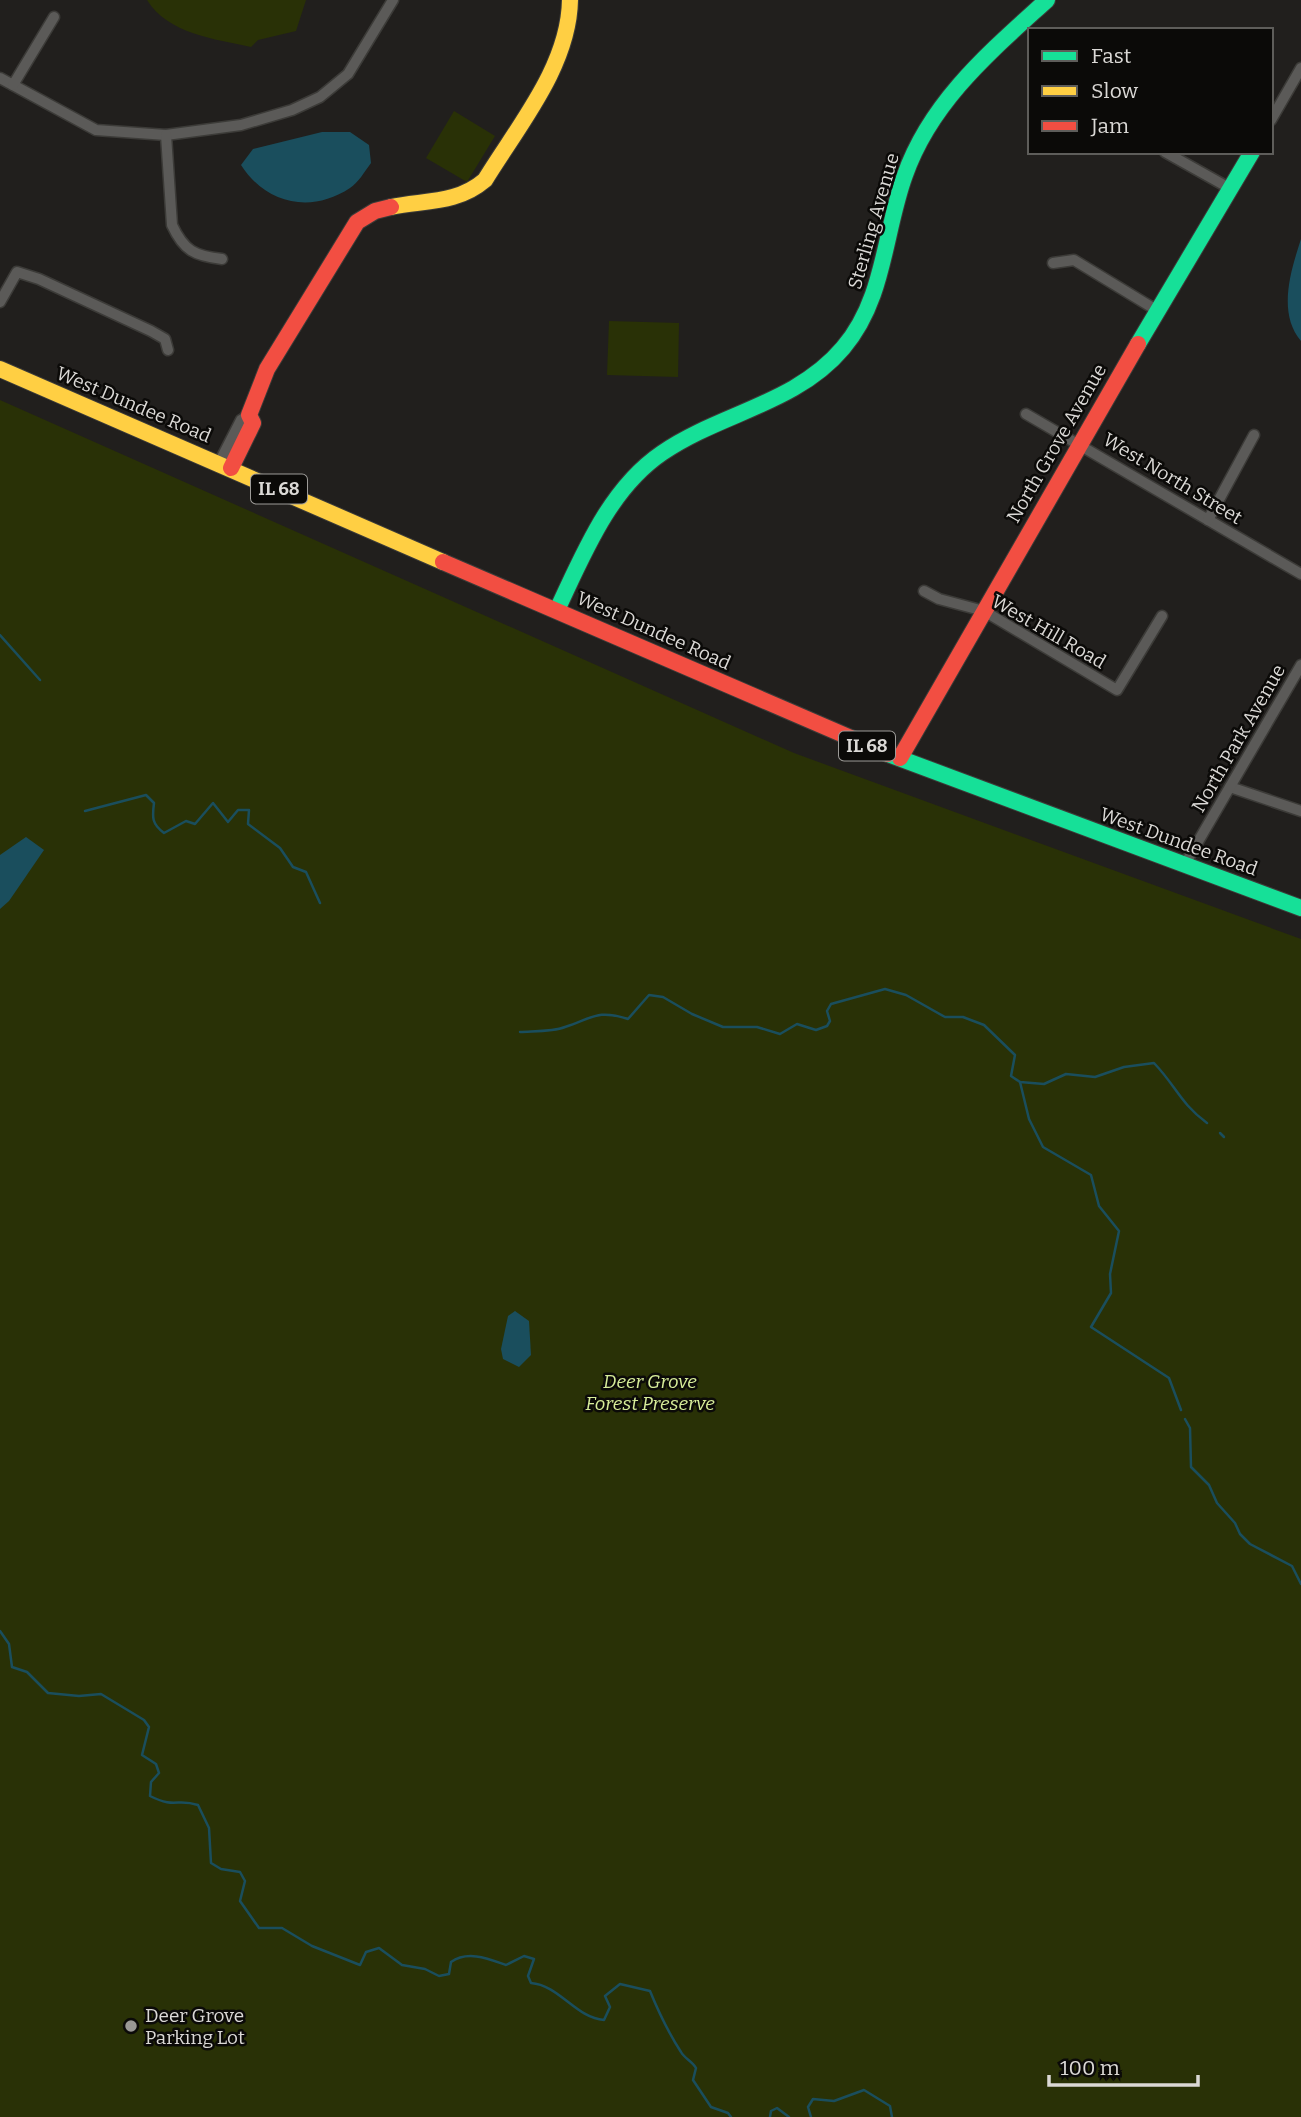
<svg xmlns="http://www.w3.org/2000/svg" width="1301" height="2117" font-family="Bitter,serif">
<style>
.green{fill:#293106}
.water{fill:#1a4e5d}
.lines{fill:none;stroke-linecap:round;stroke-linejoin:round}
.stream{stroke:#1a4e5d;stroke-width:2.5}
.street-casing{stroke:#3c3b38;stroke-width:13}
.fast-casing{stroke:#3c3b38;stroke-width:18}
.slow-casing{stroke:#3c3b38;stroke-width:18}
.jam-casing{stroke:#3c3b38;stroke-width:18}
.street{stroke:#5b5a58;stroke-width:10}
.fast{stroke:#16e098;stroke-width:16}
.slow{stroke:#ffcf43;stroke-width:16}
.jam{stroke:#f24e42;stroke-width:16}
.poi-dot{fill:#9a9895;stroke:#0b0a08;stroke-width:2.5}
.labels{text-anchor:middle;stroke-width:5;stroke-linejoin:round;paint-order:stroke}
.shield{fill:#0b0a08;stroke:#9d9b98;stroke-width:2}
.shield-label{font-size:18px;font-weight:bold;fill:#dbd9d6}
.street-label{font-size:19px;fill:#dbd9d6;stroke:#0b0a08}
.park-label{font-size:19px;font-style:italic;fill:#d7ed99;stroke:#0b0a08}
.poi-label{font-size:19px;fill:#dbd9d6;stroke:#0b0a08;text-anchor:start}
</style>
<rect width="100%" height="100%" fill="#211f1d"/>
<g class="green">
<path d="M147 0H306L296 31 258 40 251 47C215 39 168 34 147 0Z"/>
<polygon points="454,111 495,136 467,182 426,158"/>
<polygon points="609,321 679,323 678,377 607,375"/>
<polygon points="0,400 794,753 1301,939 1301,2117 0,2117"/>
</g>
<g class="water">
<path d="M322 132H350L369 145 371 163C365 171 358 183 350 188 311 214 266 204 241 165L253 149Z"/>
<path d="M1301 239V341C1277 313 1291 270 1301 239Z"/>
<polygon points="26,837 44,850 9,901 0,909 0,855"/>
<polygon points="515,1311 529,1321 531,1355 519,1367 503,1359 501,1349 508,1316"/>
</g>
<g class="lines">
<g class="stream">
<polyline points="0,635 40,680"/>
<path d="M85 811 146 795 154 803C152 818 152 824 164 833L186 821 195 824 213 803 228 822 238 810H249L248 824 280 848 293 867 306 872 320 903"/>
<path d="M520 1032C534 1031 552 1032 565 1027 593 1018 597 1009 628 1019L649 995 663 997 692 1014 723 1027H757L780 1034 797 1024 816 1030 827 1026 830 1021 827 1011 831 1004 885 989 906 995 945 1017H963L984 1025 1015 1055 1011 1076 1020 1082 1044 1084 1066 1074 1095 1077 1124 1067 1154 1063C1176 1086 1180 1103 1207 1123"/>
<polyline points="1020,1082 1029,1119 1043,1147 1091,1175 1099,1206 1119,1231 1110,1274 1111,1293 1091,1327 1169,1378 1181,1410"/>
<polyline points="1220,1133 1224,1137"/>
<polyline points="1185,1419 1190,1428 1191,1467 1209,1485 1217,1503 1235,1523 1240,1534 1250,1544 1292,1566 1301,1584"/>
<path d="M0 1631 9 1644 12 1667 27 1672 48 1693 79 1696 101 1694 144 1720 149 1727 142 1755 156 1764 159 1773 151 1782 150 1796C176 1809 176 1798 198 1805L209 1828 211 1863 221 1869 240 1872 245 1881 240 1901 259 1928H282L312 1946 360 1965 366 1952 379 1948 402 1965 425 1969 439 1976 449 1974 451 1962C468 1950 489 1959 506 1965L524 1956 534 1959 528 1976 531 1983C559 1985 576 2018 604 2020L610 2007 605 1996 620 1984 650 1991C659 2013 668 2032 681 2052 685 2059 692 2061 696 2068L693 2080 711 2107 728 2113 731 2117"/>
<polyline points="770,2117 771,2111 777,2108 789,2117"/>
<polyline points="811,2117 808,2107 813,2099 834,2101 864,2090 890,2106 892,2117"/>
</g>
<g class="street-casing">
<g id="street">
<polyline points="0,78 96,130 166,135 241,125 292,110 320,97 348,74 393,0"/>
<polyline points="13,85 54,17"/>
<polyline points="1271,120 1301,68"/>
<path d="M166 135 172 225C184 251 195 256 222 259"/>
<polyline points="1165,152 1231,189"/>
<polyline points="1053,263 1074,260 1158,311"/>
<polyline points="0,302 17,272 39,279 151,331 165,339 168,350"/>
<polyline points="1026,414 1301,574"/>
<polyline points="219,463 241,420 249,415"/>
<polyline points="1208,520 1254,435"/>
<polyline points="924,591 939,599 984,611 1117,690 1162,616"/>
<polyline points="1230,787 1301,811"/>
<polyline points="1185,864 1301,665"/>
</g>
</g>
<g class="fast-casing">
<g id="fast">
<polyline points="1138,344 1252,152"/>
<path d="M557 610C583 555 609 489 662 453 720 413 796 404 843 348 885 299 884 232 905 175 931 101 991 51 1047 0"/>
<polyline points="888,754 1301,908"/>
</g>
</g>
<g class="slow-casing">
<g id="slow">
<path d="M391 207C425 200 457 204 485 180 518 126 569 66 570 0"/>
<polyline points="0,369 443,562"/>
</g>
</g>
<g class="jam-casing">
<g id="jam">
<polyline points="231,468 253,423 249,415 267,369 357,222 375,211 391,207"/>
<polyline points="443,562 888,754"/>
<polyline points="900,758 1138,344"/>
</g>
</g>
<use href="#street" class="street"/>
<use href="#fast" class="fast"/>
<use href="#slow" class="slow"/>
<use href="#jam" class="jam"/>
</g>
<circle class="poi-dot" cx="131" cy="2026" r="7"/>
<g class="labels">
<g class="shield">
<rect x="251" y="474.5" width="56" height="29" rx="5"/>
<rect x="839" y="731.5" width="56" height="29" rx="5"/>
</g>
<g class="shield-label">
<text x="279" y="495">IL 68</text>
<text x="867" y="752">IL 68</text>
</g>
<g class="street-label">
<text transform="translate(873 221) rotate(-74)" y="7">Sterling Avenue</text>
<text transform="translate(134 404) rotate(23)" y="7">West Dundee Road</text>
<text transform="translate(1056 443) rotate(-60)" y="7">North Grove Avenue</text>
<text transform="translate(1173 478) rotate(31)" y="7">West North Street</text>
<text transform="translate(654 630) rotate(24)" y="7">West Dundee Road</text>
<text transform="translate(1049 631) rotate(30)" y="7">West Hill Road</text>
<text transform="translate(1238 738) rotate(-60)" y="7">North Park Avenue</text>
<text transform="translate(1179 841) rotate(20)" y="7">West Dundee Road</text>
</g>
<g class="park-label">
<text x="650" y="1388">Deer Grove<tspan x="650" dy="22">Forest Preserve</tspan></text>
</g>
<g class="poi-label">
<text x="145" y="2022">Deer Grove<tspan x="145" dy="22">Parking Lot</tspan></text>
</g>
</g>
<rect x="1028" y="28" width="245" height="126" fill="#0b0a08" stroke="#5e5d5a" stroke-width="2"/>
<rect x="1042" y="51" width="35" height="10" fill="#16e098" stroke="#5e5d5a" stroke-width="2"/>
<text x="1091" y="63" font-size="21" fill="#dbd9d6">Fast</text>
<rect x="1042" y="86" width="35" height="10" fill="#ffcf43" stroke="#5e5d5a" stroke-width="2"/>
<text x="1091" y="98" font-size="21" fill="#dbd9d6">Slow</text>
<rect x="1042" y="121" width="35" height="10" fill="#f24e42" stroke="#5e5d5a" stroke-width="2"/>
<text x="1091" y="133" font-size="21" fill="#dbd9d6">Jam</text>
<path d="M1049 2075v10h149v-10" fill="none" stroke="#dbd9d6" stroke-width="3.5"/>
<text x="1060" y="2075" font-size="21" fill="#dbd9d6" stroke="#0b0a08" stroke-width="5" paint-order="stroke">100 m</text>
</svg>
